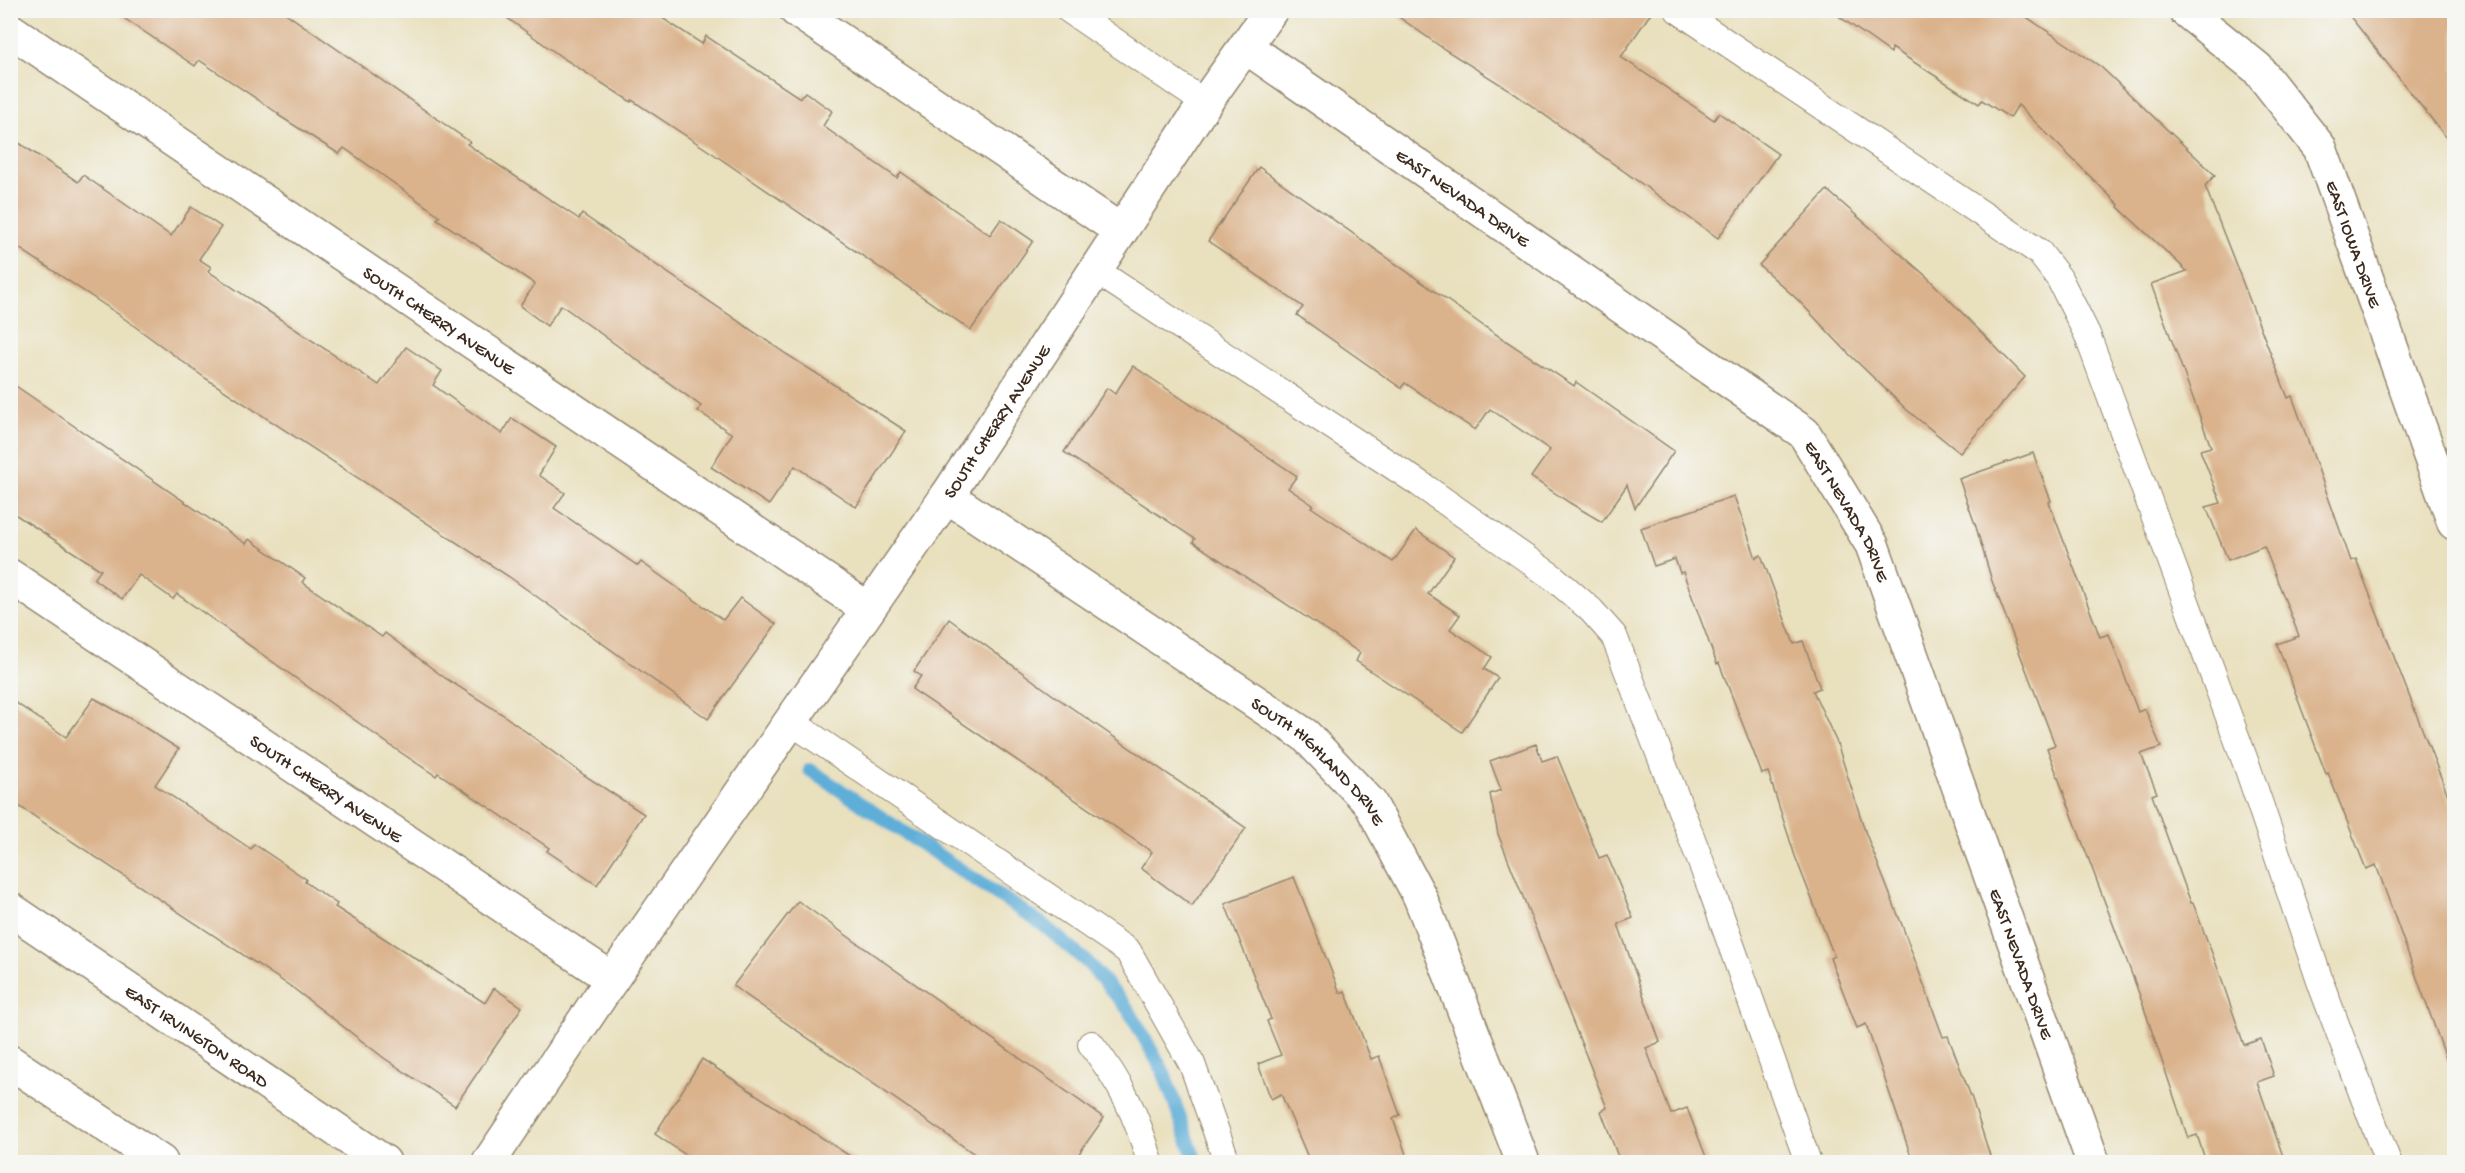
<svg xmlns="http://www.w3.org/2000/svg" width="2465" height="1173" font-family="'Gochi Hand',sans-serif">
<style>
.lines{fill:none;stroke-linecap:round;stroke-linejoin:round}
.stream{stroke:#5eaed8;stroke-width:14}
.building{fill:#dab28c}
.service-casing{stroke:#92856e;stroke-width:28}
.minor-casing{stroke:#92856e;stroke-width:36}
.secondary-casing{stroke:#92856e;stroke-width:36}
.service{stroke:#fff;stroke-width:26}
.minor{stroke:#fff;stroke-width:33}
.secondary{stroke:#fff;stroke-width:33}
.labels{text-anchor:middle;stroke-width:4.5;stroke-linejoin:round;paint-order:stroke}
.street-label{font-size:18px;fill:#3b2a1e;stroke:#f6f6f2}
</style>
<rect width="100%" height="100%" fill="#f6f6f2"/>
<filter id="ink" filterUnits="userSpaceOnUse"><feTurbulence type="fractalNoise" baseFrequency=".0167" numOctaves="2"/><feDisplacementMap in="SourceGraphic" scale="12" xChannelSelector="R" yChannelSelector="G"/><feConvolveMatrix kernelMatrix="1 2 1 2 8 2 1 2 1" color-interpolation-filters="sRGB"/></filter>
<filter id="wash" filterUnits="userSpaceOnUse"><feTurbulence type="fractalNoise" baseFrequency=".008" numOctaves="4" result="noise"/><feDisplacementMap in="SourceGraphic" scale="24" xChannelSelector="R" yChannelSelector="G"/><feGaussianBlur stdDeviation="1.35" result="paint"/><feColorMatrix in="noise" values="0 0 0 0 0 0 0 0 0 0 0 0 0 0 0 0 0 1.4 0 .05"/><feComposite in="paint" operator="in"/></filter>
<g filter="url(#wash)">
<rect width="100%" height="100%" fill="#e9e0be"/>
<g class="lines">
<polyline class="stream" points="810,770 1042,924 1088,963 1128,1009 1163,1071 1196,1162"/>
</g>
<g id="blocks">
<g class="building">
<polygon points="112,10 281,10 470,142 467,144 579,219 582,214 786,354 906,431 856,507 795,466 769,505 711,467 732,434 698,411 701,406 561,305 547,326 520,306 535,284 437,219 440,216 344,148 339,154 278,115 279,114 199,60 195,66"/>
<polygon points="496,10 650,10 702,44 706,36 800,98 805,92 832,111 823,126 897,178 901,172 990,235 1001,219 1033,241 971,330 712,153 632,100 631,102 563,58"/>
<polygon points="1389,10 1653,10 1621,57 1714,120 1719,113 1778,154 1718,238 1508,89 1444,49"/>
<polygon points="1830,10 2016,10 2101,67 2215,175 2205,186 2288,398 2292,396 2351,561 2356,559 2454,811 2454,1068 2450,1069 2376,865 2366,869 2328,773 2326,774 2277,644 2299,636 2264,546 2228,560 2206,507 2221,503 2200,450 2211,447 2151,284 2187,271 2118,207 2119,205 2018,105 2010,118 1982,100 1979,104 1892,48 1891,53"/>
<polygon points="2345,10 2454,10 2454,147 2402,82"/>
<polygon points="10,137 78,182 83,175 171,236 191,207 221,227 199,259 211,267 208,271 379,385 406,347 442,371 433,385 502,434 512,418 556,447 539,475 565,493 554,508 638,566 641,562 723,620 740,598 776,624 708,719 508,576 205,378 118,314 10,242"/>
<polygon points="1259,167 1485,327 1574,386 1576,382 1674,451 1635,508 1627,485 1602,522 1570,503 1531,477 1550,450 1490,409 1475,430 1405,383 1401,388 1297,315 1303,307 1208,241"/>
<polygon points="1827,190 1926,276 2025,377 1960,453 1907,410 1849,354 1798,300 1759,265"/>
<polygon points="1133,366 1297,476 1288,488 1313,505 1311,507 1393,562 1416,530 1454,557 1428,594 1460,615 1450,629 1492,657 1484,669 1498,678 1462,732 1356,661 1360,653 1193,542 1195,539 1064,452 1107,388 1115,394"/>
<polygon points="10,382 246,544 249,539 305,578 302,582 382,637 385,633 445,678 502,714 584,775 644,814 597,885 547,851 549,848 438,773 436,776 397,750 177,594 173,599 139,575 122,599 94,579 101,570 10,511"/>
<polygon points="2033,453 2051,501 2049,502 2100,637 2109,634 2138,712 2145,709 2161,747 2141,754 2157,793 2152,795 2191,903 2193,903 2218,969 2244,1045 2261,1039 2274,1076 2257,1082 2285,1162 2206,1162 2197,1135 2188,1138 2140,996 2047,748 2055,745 1992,581 1976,527 1959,479"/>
<polygon points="1734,496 1756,558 1761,555 1794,644 1803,641 1820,688 1813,691 1837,743 1866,834 1902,925 1943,1037 1948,1036 1972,1099 1992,1162 1913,1162 1866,1024 1857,1028 1830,958 1834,956 1795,856 1768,772 1762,774 1719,663 1717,664 1683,572 1680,573 1675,559 1654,566 1641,528"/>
<polygon points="949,619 1053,695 1246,828 1192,906 1141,868 1152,852 912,689 921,676 914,671"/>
<polygon points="94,698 136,722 179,749 155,785 251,849 254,844 306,879 305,882 337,904 335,907 485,1003 494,988 522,1007 455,1106 384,1058 293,988 10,800 10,699 66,737"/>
<polygon points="1536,744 1542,761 1557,756 1599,858 1607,855 1633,918 1618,924 1660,1042 1646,1048 1671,1114 1687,1108 1708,1162 1620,1162 1601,1111 1607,1108 1498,834 1490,794 1501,790 1490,761"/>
<polygon points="1294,877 1340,993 1345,991 1371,1059 1379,1056 1400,1115 1393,1119 1409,1162 1310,1162 1281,1094 1271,1099 1258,1064 1281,1055 1267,1021 1271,1019 1225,904"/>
<polygon points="798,901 1104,1118 1073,1162 986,1162 733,986"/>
<polygon points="702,1059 859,1162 696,1162 655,1134"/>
</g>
</g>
</g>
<g filter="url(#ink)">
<use href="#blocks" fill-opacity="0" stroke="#92856e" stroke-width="1.5"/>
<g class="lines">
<g class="service-casing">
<g id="service">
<polyline points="1069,10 1205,103"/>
<polyline points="1678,10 2039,252 2059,278 2087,334 2247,766 2322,987 2388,1162"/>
<polyline points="1095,270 1420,484 1554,578 1591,610 1614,636 1712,891 1808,1162"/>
<polyline points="790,721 1128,951 1192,1064 1227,1162"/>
<path d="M1091 1044C1121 1083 1137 1115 1150 1162"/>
</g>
</g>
<g class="minor-casing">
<g id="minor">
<polyline points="796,10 1121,231"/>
<path id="s1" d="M2185 10 2257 68 2320 148 2454 523"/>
<path id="s2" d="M10 30 868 609"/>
<path id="s3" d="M1246 47 1804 433 1872 545 2093 1162"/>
<path id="s4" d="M947 496 1305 735 1370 803 1420 897 1523 1162"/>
<path id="s5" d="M10 576 612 979"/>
<path id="s6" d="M10 909 384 1162"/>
<path id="s7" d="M489 1162 612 979 947 496 1205 103 1271 10"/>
</g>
</g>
<g class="secondary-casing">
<polyline id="secondary" points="10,1062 161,1162"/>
</g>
<use href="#service" class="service"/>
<use href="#minor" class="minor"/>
<use href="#secondary" class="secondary"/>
</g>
</g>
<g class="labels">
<g class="street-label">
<text dy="6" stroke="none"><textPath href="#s3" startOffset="264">EAST NEVADA DRIVE</textPath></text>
<text dy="6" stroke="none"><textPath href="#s1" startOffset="296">EAST IOWA DRIVE</textPath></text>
<text dy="6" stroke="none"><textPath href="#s2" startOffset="518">SOUTH CHERRY AVENUE</textPath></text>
<text dy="6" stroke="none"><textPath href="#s7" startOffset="898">SOUTH CHERRY AVENUE</textPath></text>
<text dy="6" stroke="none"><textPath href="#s3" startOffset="768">EAST NEVADA DRIVE</textPath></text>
<text dy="6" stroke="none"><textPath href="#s4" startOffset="458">SOUTH HIGHLAND DRIVE</textPath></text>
<text dy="6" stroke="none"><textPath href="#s5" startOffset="381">SOUTH CHERRY AVENUE</textPath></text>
<text dy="6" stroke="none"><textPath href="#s3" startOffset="1254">EAST NEVADA DRIVE</textPath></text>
<text dy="6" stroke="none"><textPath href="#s6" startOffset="226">EAST IRVINGTON ROAD</textPath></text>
</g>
</g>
<rect width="2465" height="1173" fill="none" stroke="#f6f6f2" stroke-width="36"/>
</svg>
